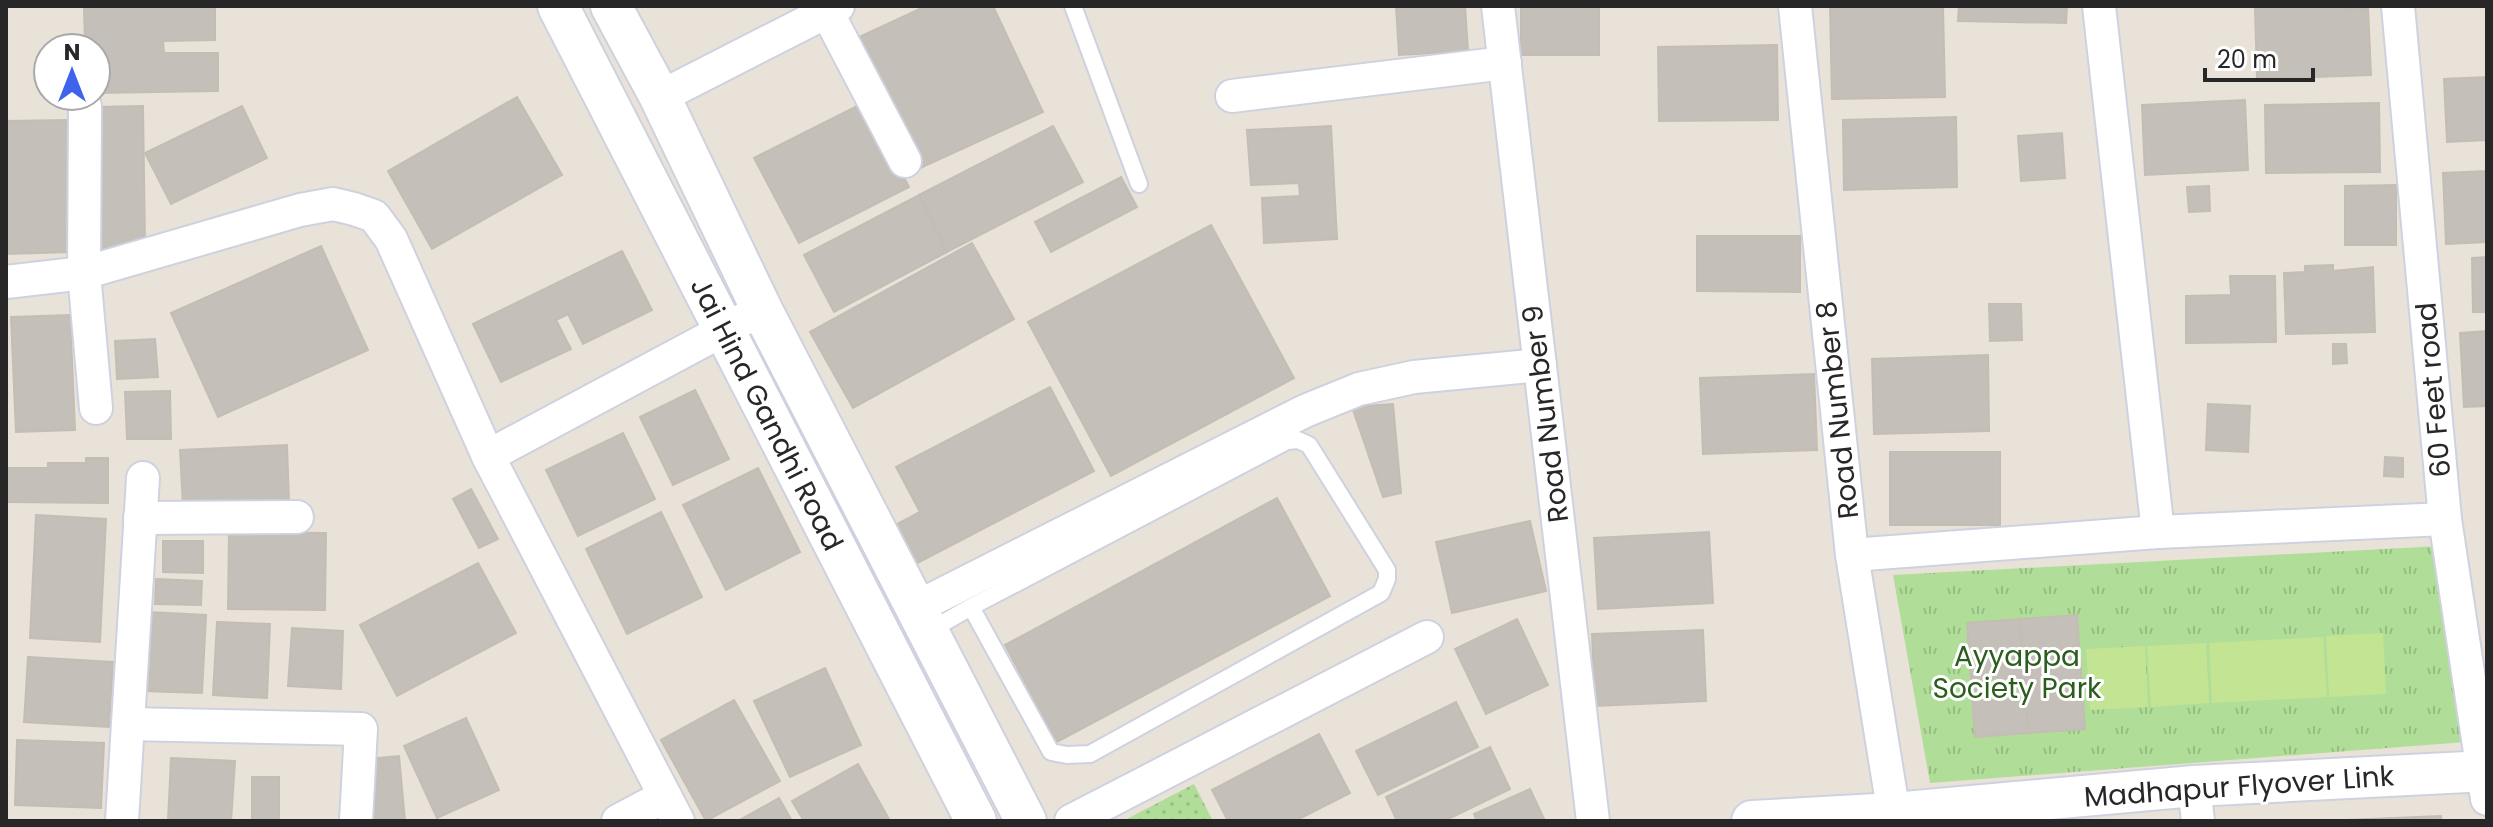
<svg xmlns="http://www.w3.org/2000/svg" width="2493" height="827" font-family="Poppins,sans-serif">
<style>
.grass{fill:url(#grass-dots)}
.park{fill:url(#park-tufts)}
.pitch{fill:#c3e493}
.building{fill:#c4bfb8;stroke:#c4bdb3;stroke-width:2}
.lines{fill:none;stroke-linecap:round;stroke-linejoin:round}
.service-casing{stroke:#ced2df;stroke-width:20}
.minor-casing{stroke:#ced2df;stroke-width:36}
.tertiary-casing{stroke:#ced2df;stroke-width:44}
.service{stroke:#fff;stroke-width:16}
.minor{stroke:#fff;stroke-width:32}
.tertiary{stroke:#fff;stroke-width:40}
.labels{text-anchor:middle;stroke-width:6;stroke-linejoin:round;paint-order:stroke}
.street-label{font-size:28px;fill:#272727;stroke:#fff}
.park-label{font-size:28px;fill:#2b5e1d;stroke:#fff}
</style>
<defs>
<pattern id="grass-dots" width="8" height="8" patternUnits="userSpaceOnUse" patternTransform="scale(2)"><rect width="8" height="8" fill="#b0dd97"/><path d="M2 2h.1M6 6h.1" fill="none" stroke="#97be82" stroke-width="1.8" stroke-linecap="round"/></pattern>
<pattern id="park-tufts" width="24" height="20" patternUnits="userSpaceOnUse" patternTransform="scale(2)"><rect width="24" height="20" fill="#b0dd97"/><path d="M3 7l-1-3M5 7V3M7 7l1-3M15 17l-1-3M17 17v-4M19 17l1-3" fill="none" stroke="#97be82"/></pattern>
</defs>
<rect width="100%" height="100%" fill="#e9e2d9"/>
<polygon class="grass" points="1194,784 1213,821 1123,821"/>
<polygon class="park" points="2441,546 2466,742 1930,783 1893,575"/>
<g class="pitch">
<polygon points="2383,633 2386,694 2329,697 2326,636"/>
<polygon points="2323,637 2327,697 2212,703 2209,643"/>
<polygon points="2206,643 2209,703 2151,707 2147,646"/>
<polygon points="2145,646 2148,707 2090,710 2086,649"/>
</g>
<g class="building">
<polygon points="84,6 215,6 215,40 163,41 164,53 218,53 218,91 96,93 96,48 85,48"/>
<polygon points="926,6 993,6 1043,112 916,170 855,39"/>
<polygon points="1396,6 1465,6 1468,51 1399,55"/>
<rect x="1521" y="6" width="78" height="49"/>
<polygon points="1830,6 1943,6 1945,97 1832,99"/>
<polygon points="1959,6 2067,6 2066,23 1958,21"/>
<polygon points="2341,6 2341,9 2368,8 2371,75 2257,79 2255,7"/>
<polygon points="1777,45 1778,120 1659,121 1658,47"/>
<polygon points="2487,77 2487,140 2447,142 2444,79"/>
<polygon points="517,97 562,175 432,249 388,171"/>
<polygon points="2245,100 2248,170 2145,175 2142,105"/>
<polygon points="865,102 909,187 799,243 754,158"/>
<polygon points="2379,103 2380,172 2266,173 2265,105"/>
<polygon points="143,106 145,248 97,248 95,107"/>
<polygon points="242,106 267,158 171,204 145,153"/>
<polygon points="1956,117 1957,187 1844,190 1843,120"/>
<polygon points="68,120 72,252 6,254 6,121"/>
<polygon points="1053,126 1083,182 947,252 919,195"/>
<polygon points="1331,126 1337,239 1264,243 1262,198 1300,196 1299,183 1251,185 1247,130"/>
<polygon points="2062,133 2065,178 2021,181 2018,136"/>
<polygon points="2487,171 2487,242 2446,244 2443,173"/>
<polygon points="1121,177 1137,207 1051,252 1035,222"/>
<polygon points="2396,185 2396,245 2345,245 2345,186"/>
<polygon points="2209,186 2210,211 2189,212 2187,187"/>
<polygon points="919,195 947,252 834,312 804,255"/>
<polygon points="1211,225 1294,378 1111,476 1028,322"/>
<polygon points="1697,236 1800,236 1800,292 1697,291"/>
<polygon points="972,243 1014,319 853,408 810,332"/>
<polygon points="321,246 368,350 218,417 171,313"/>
<polygon points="622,251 652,310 583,344 568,314 556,320 571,349 501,382 473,324"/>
<polygon points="2487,257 2487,312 2473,312 2472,258"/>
<polygon points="2333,265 2333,271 2373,267 2375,332 2286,334 2284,273 2305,272 2305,266"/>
<polygon points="2230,276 2275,276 2276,342 2186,343 2186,296 2231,295"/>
<polygon points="1989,304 2021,304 2022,340 1990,341"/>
<polygon points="70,315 75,430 16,432 11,317"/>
<polygon points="2487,331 2487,406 2464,407 2460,333"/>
<polygon points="155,339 158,377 117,379 115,341"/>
<polygon points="2333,344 2346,344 2347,363 2333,364"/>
<polygon points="1988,355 1989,431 1874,434 1872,359"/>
<polygon points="1814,374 1817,450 1703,454 1700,378"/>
<polygon points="1050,387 1094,471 908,568 888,529 920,512 896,467"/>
<polygon points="695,390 729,459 673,485 640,417"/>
<polygon points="170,391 171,439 127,439 125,392"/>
<polygon points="1393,404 1401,493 1383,497 1352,407"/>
<polygon points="2208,404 2250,406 2248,452 2206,450"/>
<polygon points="623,433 655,499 578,536 546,470"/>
<polygon points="287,445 289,502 183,506 180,450"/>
<rect x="1890" y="452" width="110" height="73"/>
<polygon points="2385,457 2403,458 2403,477 2384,476"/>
<polygon points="86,458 108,458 108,503 6,502 6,468 48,468 48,463 86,463"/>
<polygon points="758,468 800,552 726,590 683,505"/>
<polygon points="471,489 498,539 479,548 453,499"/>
<polygon points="1277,498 1330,596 1057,742 1005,645"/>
<polygon points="661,512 702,597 627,634 586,549"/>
<polygon points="36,515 106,519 100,642 30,638"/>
<polygon points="1530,521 1546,591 1452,613 1436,542"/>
<polygon points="229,532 326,533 325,610 228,609"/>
<polygon points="1709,532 1713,603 1598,609 1594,538"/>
<polygon points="163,541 203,541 203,573 163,572"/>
<polygon points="478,563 516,633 397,696 360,625"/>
<polygon points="156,579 202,581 201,605 155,604"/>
<polygon points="148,612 206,615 202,693 144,691"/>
<polygon points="2077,615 2085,729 2028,733 2020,619"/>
<polygon points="1517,619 1548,685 1486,714 1455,649"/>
<polygon points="2020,619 2028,733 1975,737 1967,623"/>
<polygon points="217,622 270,624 267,698 213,695"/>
<polygon points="292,628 343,631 341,689 288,686"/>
<polygon points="1703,630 1706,701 1595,706 1592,634"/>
<polygon points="28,657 113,662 109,727 24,722"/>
<polygon points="825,668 861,745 790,777 754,701"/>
<polygon points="734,700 780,781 706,821 661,740"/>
<polygon points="1456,702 1478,747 1378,795 1356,751"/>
<polygon points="466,718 499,790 437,818 404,746"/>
<polygon points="1319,734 1350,793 1295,821 1228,821 1212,790"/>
<polygon points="17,740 104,743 101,808 15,805"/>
<polygon points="1490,747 1510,789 1444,821 1397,821 1386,797"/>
<polygon points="399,756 405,821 374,821 369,759"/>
<polygon points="171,758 235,761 231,821 168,821"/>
<polygon points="858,764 890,821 804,821 792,801"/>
<rect x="252" y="777" width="27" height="44"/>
<polygon points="1530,789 1545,821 1477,821 1474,814"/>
<polygon points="779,798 792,821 738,821"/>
<polygon points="2441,816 2441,821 2345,820"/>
</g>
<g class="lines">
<g class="service-casing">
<g id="service">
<polyline points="1073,6 1139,184"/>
<polyline points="929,631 971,607 1287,441 1298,440 1309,445 1387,570 1387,579 1381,593 1090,754 1067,755 1051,752 971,607"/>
</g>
</g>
<g class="minor-casing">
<g id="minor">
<polyline points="1498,6 1593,821"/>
<polyline points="1795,6 1852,555 1895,821"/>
<polyline points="2099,6 2158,532 2445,519"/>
<polyline points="2398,6 2445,519 2487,799"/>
<polyline points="827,12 905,161"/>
<polyline points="1232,96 1505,63"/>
<polyline points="660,97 838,6"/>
<polyline points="85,106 84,273 96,408"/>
<polyline points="6,282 84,273 300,210 333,204 354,209 374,216 391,239 488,456 678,821"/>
<polyline points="488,456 746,318"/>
<polyline points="140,518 297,517"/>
<polyline points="1852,555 2158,532"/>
<polyline points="917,607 1305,411 1359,389 1414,377 1540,365"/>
<polyline points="129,724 361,729 356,821"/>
<polyline points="2194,786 2198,821"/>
<polyline points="122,821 143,478"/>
<polyline points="618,821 665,796"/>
<polyline points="1071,821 1427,637"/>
</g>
</g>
<g class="tertiary-casing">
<g id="tertiary">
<polyline points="558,6 976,821"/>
<polyline points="611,6 660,97 762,310 1026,821"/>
<polyline points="1752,821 1894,813 2194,786 2487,771"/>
</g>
</g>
<use href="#service" class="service"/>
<use href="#minor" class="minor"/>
<use href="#tertiary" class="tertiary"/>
</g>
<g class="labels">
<g class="street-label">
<text transform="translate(2433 390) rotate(-95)" y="10">60 Feet road</text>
<text transform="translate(1837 410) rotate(-96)" y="10">Road Number 8</text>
<text transform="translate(767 414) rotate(63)" y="10">Jai Hind Gandhi Road</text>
<text transform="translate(1545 414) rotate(-97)" y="10">Road Number 9</text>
<text transform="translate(2239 786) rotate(-4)" y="10">Madhapur Flyover Link</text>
</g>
<g class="park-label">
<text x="2017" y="666">Ayyappa<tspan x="2017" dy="32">Society Park</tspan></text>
</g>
</g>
<rect width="2493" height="827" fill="none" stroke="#272727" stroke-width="16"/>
<g transform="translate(72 72)"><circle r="38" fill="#ffffff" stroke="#a9a9a9" stroke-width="2"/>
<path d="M0-6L14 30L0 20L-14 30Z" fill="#4063ee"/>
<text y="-12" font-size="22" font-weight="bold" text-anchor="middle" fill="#272727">N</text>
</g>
<path d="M2205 68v12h108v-12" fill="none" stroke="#272727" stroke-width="4"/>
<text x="2217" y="68" font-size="24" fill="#272727" stroke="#ffffff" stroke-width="6" paint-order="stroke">20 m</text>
</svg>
